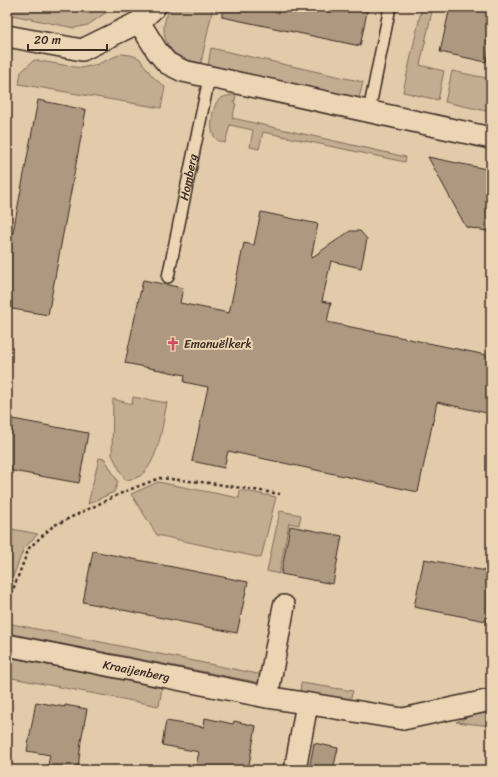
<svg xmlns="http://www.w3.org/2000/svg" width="498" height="777" font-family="Sriracha,sans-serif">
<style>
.green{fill:#c3ad91;stroke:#7f6c58}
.building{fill:#ae9980;stroke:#3b2a1e}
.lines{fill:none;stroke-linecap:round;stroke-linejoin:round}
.service-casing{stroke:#3b2a1e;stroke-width:14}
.minor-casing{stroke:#3b2a1e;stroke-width:24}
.path{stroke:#3b2a1e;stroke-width:2.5;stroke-dasharray:3 3;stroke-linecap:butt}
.service{stroke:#ecd5b4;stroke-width:11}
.minor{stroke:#ecd5b4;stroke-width:21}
.labels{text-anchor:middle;stroke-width:4;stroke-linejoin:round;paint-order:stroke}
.street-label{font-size:12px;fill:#3b2a1e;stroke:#ecd5b4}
.poi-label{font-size:12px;fill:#3b2a1e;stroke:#ecd5b4;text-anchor:start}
</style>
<rect width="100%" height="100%" fill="#e2cbab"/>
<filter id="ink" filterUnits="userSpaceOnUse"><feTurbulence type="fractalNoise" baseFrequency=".025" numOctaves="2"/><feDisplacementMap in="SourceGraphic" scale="8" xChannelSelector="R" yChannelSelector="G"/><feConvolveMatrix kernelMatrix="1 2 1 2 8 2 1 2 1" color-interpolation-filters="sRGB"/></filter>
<g filter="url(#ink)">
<g class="green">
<polygon points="7,7 60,7 91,14 92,7 114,7 88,25 74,28 7,14"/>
<path d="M173 7H213L201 63C193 61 185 60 177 55 162 44 159 20 173 7Z"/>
<polygon points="422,7 433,7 420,65 444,71 438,100 403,92"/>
<polygon points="211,48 363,82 359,98 208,65"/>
<polygon points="121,54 131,55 139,58 153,77 165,87 161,108 19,84 21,72 34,60 81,68 98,64"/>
<polygon points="452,71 491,79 491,112 445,102"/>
<path d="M232 95 236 96 234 103 236 104 232 118 406 157 405 162 263 132 259 149 250 147 253 130 230 125 225 143C209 140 211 125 213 112 215 107 215 102 220 99 224 96 228 96 232 95Z"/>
<path d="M133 397 167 403C162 425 159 462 140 476 135 479 130 479 125 480L112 455 113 399 132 404Z"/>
<polygon points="99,458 105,459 118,482 114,492 88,504"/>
<polygon points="158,482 239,498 240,490 276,497 261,558 157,535 131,494"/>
<polygon points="280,511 301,515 299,525 289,523 279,574 267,571"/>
<polygon points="7,528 38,534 24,548 7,592"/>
<polygon points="7,623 263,675 261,683 7,633"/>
<polygon points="7,657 162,688 159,706 7,677"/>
<polygon points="301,683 353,691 350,700 300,692"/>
<polygon points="491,712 491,726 456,722 473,715"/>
</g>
<g class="building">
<polygon points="222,7 368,7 360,46 222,17"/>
<polygon points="450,7 491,7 491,40 486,62 440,52"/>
<polygon points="38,100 86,110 48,315 7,308 7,264"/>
<polygon points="428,157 491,170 491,232 466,227"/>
<polygon points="261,212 318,224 311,258 350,231 360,231 367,239 361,268 331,261 322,301 331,303 327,322 491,356 491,414 437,402 418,492 228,451 224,468 192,461 208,387 184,382 185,375 125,363 143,280 183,288 180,303 229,313 244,243 254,245"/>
<polygon points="7,418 88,433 79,483 7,470"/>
<polygon points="290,526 342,536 333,584 281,574"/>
<polygon points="93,551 248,582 237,633 83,602"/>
<polygon points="424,559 491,572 491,622 414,607"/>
<polygon points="36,702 65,707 65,705 87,709 81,741 78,770 47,770 50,755 27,751"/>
<polygon points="205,718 233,724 234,721 256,726 248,770 195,770 199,752 162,745 166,721 204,727"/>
<polygon points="314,743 338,748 333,770 309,770"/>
</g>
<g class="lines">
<g class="service-casing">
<g id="service">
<polyline points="369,111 390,7"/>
<path id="s1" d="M168 277 209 78"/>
</g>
</g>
<g class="minor-casing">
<g id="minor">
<polyline points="139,22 157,51 167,63 183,71 491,138"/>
<polyline points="7,36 82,50 139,22 155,7"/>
<path id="s2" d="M7 645 267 697 403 719 491 700"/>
<polyline points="267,697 284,606"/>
<polyline points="295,770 307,704"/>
</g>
</g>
<polyline class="path" points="7,605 29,548 53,526 126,491 160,478 210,483 280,494"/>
<use href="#service" class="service"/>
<use href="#minor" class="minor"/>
</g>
</g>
<defs>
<g id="church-bare" transform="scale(1.08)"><path d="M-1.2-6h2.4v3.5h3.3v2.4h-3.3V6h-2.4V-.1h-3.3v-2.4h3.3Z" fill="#d1495b" stroke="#ecd5b4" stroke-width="2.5" paint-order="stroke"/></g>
</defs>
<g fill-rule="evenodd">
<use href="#church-bare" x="173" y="344"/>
</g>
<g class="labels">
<g class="street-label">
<text dy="4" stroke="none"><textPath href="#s1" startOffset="102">Homberg</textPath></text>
<text dy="4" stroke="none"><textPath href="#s2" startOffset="132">Kraaijenberg</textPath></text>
</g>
<g class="poi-label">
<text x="184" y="348">Emanuëlkerk</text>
</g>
</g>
<rect width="498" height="777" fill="none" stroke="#ecd5b4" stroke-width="24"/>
<rect x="12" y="12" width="474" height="753" fill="none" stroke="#3b2a1e" stroke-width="1.5" filter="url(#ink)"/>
<path d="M28 44v6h79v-6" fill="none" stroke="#3b2a1e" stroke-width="2"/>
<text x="34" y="44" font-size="12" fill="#3b2a1e" stroke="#ecd5b4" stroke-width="3" paint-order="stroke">20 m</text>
</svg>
